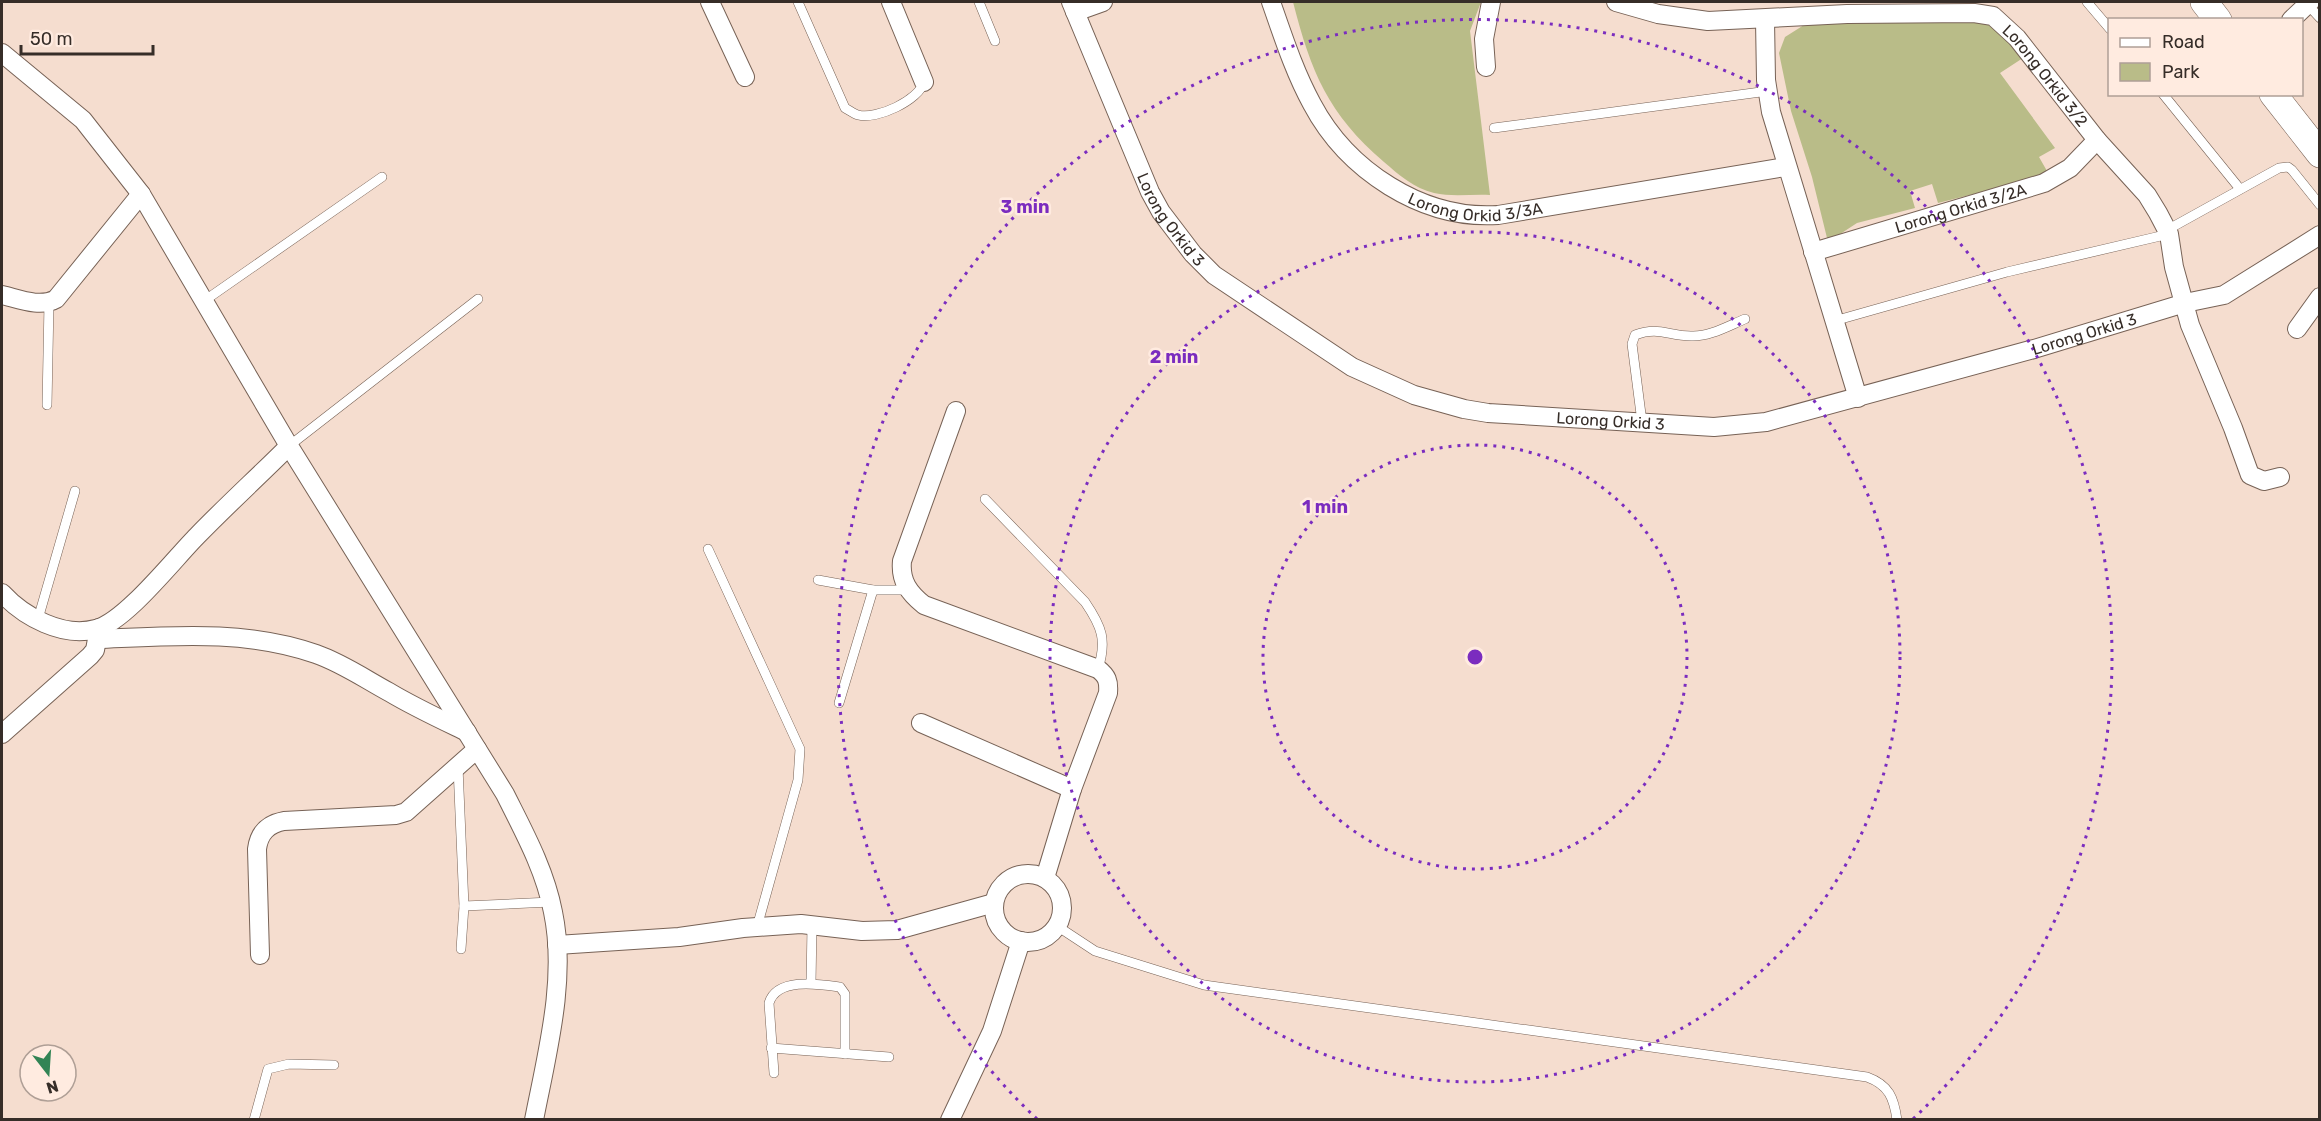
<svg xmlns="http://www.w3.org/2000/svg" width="2321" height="1121" font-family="Rubik,sans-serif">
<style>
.green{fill:#b9bc88}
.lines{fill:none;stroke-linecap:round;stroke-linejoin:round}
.lane-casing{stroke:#776256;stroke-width:10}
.street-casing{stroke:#776256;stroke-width:20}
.secondary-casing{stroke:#776256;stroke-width:28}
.lane{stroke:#fff;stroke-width:9}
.street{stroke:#fff;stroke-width:18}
.secondary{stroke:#fff;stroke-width:27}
.ring{fill:none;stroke:#7b2cbf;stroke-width:3;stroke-dasharray:3 6}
.labels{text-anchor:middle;stroke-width:5;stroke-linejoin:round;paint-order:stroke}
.street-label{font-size:16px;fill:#362d28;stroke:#ffebe0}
.centre{fill:#7b2cbf;stroke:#ffebe0;stroke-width:3}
.ring-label{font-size:18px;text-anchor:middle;font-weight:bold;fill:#7b2cbf;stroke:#ffebe0;stroke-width:5;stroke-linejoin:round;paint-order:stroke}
</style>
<rect width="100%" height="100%" fill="#f5ddcf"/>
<g class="green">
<path d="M1293 2H1481L1470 31 1490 195C1472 194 1451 197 1434 193 1414 188 1399 175 1384 162 1328 114 1311 72 1293 2Z"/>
<polygon points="1978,19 2000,28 2023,58 2000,73 2055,148 2039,157 2047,171 2037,178 1938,203 1932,184 1910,191 1915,208 1857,223 1828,242 1812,177 1791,111 1779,53 1785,37 1804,25 1856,21"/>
</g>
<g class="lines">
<g class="lane-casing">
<g id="lane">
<path d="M798 2 845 108C849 110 854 114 858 115 877 120 919 100 924 82"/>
<polyline points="979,2 995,41"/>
<polyline points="2087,2 2110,29"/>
<polyline points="2307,4 2320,18"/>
<polyline points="2163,94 2240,189"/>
<polyline points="1494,128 1768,91"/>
<polyline points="2167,230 2279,168 2288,167 2292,170 2320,205"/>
<polyline points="204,301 382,177"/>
<polyline points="1834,321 2007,272 2169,234"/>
<polyline points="47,405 49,303"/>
<path d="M1642 422 1632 344 1635 335C1659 326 1668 336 1691 336 1709 337 1728 326 1745 319"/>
<polyline points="289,446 478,299"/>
<path d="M985 499 1085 602C1102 627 1107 640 1098 669"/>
<polyline points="708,549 800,749 798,780 757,927"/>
<polyline points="818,580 873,590 908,590"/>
<polyline points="38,619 75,491"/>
<polyline points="839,703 873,590"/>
<polyline points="458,767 464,906 461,949"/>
<polyline points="464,906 551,902"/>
<path d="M1057 926 1095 951 1204 985 1867 1077C1889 1085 1894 1098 1897 1120"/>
<polyline points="811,983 812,926"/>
<polyline points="771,1048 889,1057"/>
<path d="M774 1073 769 1003C777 977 819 984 840 987L845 994V1054"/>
<polyline points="254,1120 268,1069 289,1064 334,1065"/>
</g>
</g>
<g class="street-casing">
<g id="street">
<polyline points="710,2 745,77"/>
<polyline points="891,2 924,82"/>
<path id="s1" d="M1071 2 1150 192 1161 212 1193 254 1214 275 1352 367 1414 395 1464 409 1488 413 1714 427 1766 422 2034 349 2185 303 2224 295 2320 235"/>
<path id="s2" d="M1271 2C1283 36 1294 71 1312 104 1347 170 1422 220 1498 215L1785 167"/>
<path id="s3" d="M1616 2 1658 14 1708 21 1847 14 1974 13 1993 16 2017 38 2097 140 2147 195 2158 213 2169 234 2174 267 2190 325 2233 428 2250 475 2264 481 2280 477"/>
<polyline points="1075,12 1103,2"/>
<polyline points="1765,20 1766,80 1771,112 1858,398"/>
<polyline points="2291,20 2310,2"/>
<path d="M2 53 83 120 141 194 289 446 505 794C524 832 545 870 553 912 567 979 547 1053 534 1120"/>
<polyline points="1486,67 1484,39 1491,2"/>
<path id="s4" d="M1813 252 2044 183 2070 168 2097 140"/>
<path d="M2 295C19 299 40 308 56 299L141 194"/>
<polyline points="2297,329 2320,297"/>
<path d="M956 411 902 561C900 581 909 593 924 605L1098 669C1107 676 1109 681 1108 693L1072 789 1045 878"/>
<path d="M2 593C24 617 63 638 96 629 125 622 175 558 197 536 227 505 259 476 289 446"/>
<path d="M97 639C170 636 245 629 316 654 342 663 365 679 389 692 414 707 440 719 467 732"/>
<polyline points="921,723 1072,789"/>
<polyline points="2,734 90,656 95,650 99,628"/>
<circle cx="1028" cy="908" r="34"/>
<polyline points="557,945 679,937 743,928 801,924 862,931 897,930 994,903"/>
<path d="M260 955 257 849C259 833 268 824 284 821L396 815 406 812 477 749"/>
<polyline points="950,1120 992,1031 1021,941"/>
</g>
</g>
<g class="secondary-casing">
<g id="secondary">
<polyline points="2204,2 2218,20"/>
<polyline points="2273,94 2320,154"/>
</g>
</g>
<use href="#lane" class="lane"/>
<use href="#street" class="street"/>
<use href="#secondary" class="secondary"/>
</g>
<g class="ring">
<circle cx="1475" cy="657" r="212"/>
<circle cx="1475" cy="657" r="425"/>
<path d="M1037 1119A637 637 0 1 1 1913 1119"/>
</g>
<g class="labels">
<g class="street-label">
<text dy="6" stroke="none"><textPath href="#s3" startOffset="459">Lorong Orkid 3/2</textPath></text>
<text dy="6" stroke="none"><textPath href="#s2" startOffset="315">Lorong Orkid 3/3A</textPath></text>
<text dy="6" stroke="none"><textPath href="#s4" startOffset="154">Lorong Orkid 3/2A</textPath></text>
<text dy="6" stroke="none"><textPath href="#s1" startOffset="240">Lorong Orkid 3</textPath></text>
<text dy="6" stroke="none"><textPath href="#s1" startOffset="1230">Lorong Orkid 3</textPath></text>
<text dy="6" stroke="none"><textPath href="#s1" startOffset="744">Lorong Orkid 3</textPath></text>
</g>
</g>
<circle cx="1475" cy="657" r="9" class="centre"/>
<g class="ring-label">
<text x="1025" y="213">3 min</text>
<text x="1174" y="363">2 min</text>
<text x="1325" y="513">1 min</text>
</g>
<rect width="2321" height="1121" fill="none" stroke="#362d28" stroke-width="6"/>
<rect x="2108" y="18" width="195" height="78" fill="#ffebe0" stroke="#af9f96" stroke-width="1.5"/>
<rect x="2120" y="38" width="30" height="9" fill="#ffffff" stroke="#af9f96" stroke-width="1.5"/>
<text x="2162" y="48" font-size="18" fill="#362d28">Road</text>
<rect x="2120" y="63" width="30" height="18" fill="#b9bc88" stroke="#af9f96" stroke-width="1.5"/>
<text x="2162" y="78" font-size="18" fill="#362d28">Park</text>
<g transform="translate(48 1073) rotate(163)"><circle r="28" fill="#ffebe0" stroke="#af9f96" stroke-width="1.5"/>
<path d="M0-4.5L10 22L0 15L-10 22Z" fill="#328455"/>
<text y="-9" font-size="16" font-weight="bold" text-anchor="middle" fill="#362d28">N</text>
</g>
<path d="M21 45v9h132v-9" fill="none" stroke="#362d28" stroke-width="3"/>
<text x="30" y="45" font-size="18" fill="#362d28" stroke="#ffebe0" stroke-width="4.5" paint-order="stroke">50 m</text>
</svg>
